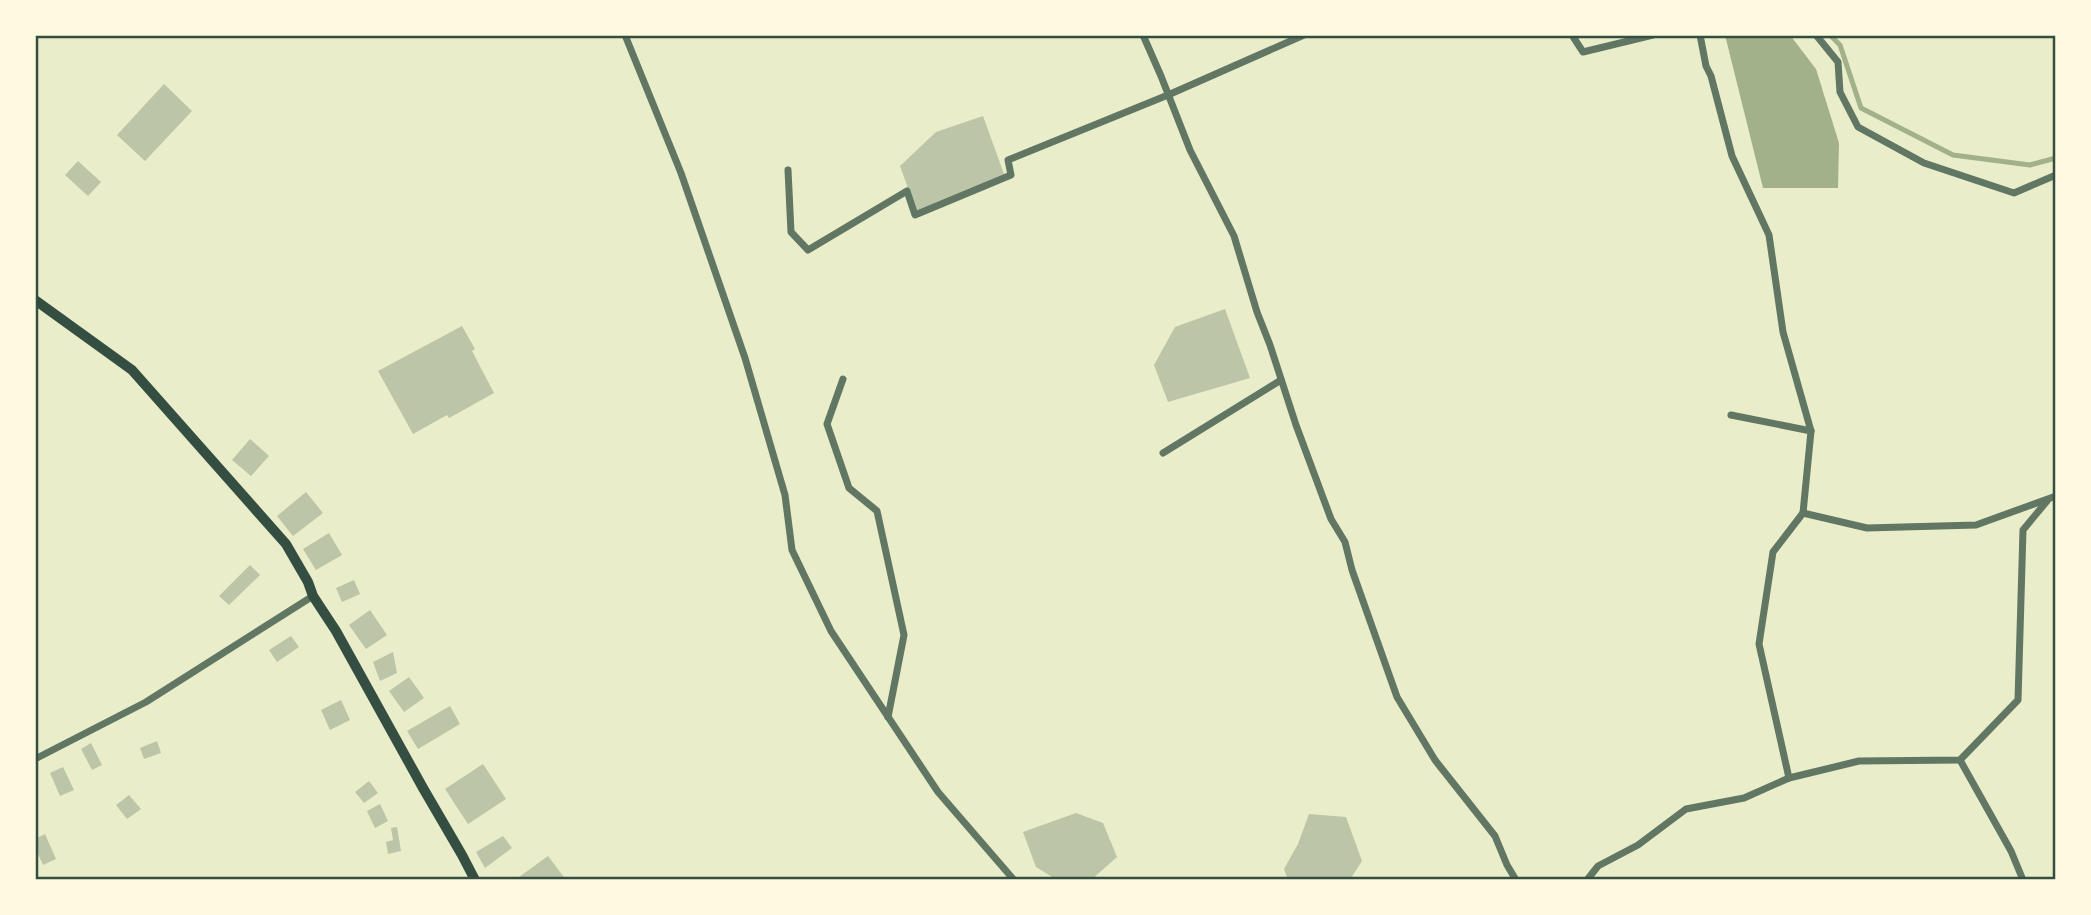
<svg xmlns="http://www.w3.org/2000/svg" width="2091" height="915" font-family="'Public Sans',sans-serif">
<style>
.water{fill:#a3b18a}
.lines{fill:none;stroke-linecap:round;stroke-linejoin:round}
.stream{stroke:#a3b18a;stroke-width:5}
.building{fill:#bcc5a7}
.minor{stroke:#617663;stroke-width:7}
.secondary{stroke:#344e41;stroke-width:10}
.neatline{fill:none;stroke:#344e41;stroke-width:2.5}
</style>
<rect width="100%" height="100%" fill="#e9edc9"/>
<polygon class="water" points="1725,35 1790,35 1816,69 1839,143 1838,188 1763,188"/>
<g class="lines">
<polyline class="stream" points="1830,35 1840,45 1861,108 1953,155 2030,165 2056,158"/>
</g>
<g class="building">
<polygon points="164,84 192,111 145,161 117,135"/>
<polygon points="983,116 1004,174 917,213 900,166 936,132"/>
<polygon points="78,161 101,182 88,196 65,175"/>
<polygon points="1225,309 1250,378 1168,402 1154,365 1175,327"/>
<polygon points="462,326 475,349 472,351 494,393 449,418 447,415 413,434 378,371"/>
<polygon points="250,439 269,456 251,476 232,460"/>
<polygon points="306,492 323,513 293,536 277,516"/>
<polygon points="329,533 342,555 316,570 303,549"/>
<polygon points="250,565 260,575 229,605 219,596"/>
<polygon points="354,580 360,594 342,602 336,588"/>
<polygon points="370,610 387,635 366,649 349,625"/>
<polygon points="291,636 299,647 277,662 269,650"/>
<polygon points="393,652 397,673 380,681 373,662"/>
<polygon points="409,677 424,698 404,712 389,691"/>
<polygon points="341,700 350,720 330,730 321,710"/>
<polygon points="450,706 460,724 418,749 407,731"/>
<polygon points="157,741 161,753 144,759 140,748"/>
<polygon points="91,743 102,765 92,770 81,749"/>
<polygon points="483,764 506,799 468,824 445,789"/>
<polygon points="63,767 74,790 60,796 50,773"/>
<polygon points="369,781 378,793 364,803 355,792"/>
<polygon points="129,795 141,809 127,819 116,805"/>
<polygon points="380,804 388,821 375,828 367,811"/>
<polygon points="1076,813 1103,823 1117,857 1091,880 1057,880 1036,867 1023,832"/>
<polygon points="1309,814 1346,817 1362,861 1351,878 1345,880 1288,880 1284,869 1298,844"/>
<polygon points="397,827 401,851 388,854 386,842 393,840 391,828"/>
<polygon points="45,834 56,859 43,865 35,847 35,839"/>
<polygon points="503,836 512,848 485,868 476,852"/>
<polygon points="548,856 566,880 515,880"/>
</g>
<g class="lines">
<g class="minor">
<polyline points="625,35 681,173 745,358 785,495 792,550 831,631 938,792 1014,880"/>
<polyline points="1143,35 1161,76 1190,150 1234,236 1257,312 1270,345 1296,425 1331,519 1345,542 1352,570 1397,697 1435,760 1495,836 1507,865 1516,880"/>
<polyline points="1572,35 1583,52 1653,35"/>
<polyline points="1700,35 1706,66 1711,76 1732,156 1769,235 1783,332 1811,431"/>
<polyline points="1816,35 1838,62 1840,92 1858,127 1924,163 2014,193 2056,175"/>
<polyline points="788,170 791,232 808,250 907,191 915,215 1011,175 1008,160 1168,95 1304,35"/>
<polyline points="843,379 827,424 849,488 877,511 904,635 888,717"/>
<polyline points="1731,415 1811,431 1803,513 1867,528 1976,525 2056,496"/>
<polyline points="1163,453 1281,380"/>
<polyline points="35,759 146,702 313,596"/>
<polyline points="1960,760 2011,851 2023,880"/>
<polyline points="1789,778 1759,644 1773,552 1803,513"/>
<polyline points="1587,880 1598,866 1638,845 1686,809 1744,798 1789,778 1859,761 1960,760 2018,700 2023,530 2047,501"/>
</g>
<polyline class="secondary" points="35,300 132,370 286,544 308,582 313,596 336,631 423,788 462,855 475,880"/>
</g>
<rect width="2091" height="915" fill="none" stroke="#fefae0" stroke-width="74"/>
<rect x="37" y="37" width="2017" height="841" class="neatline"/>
</svg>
